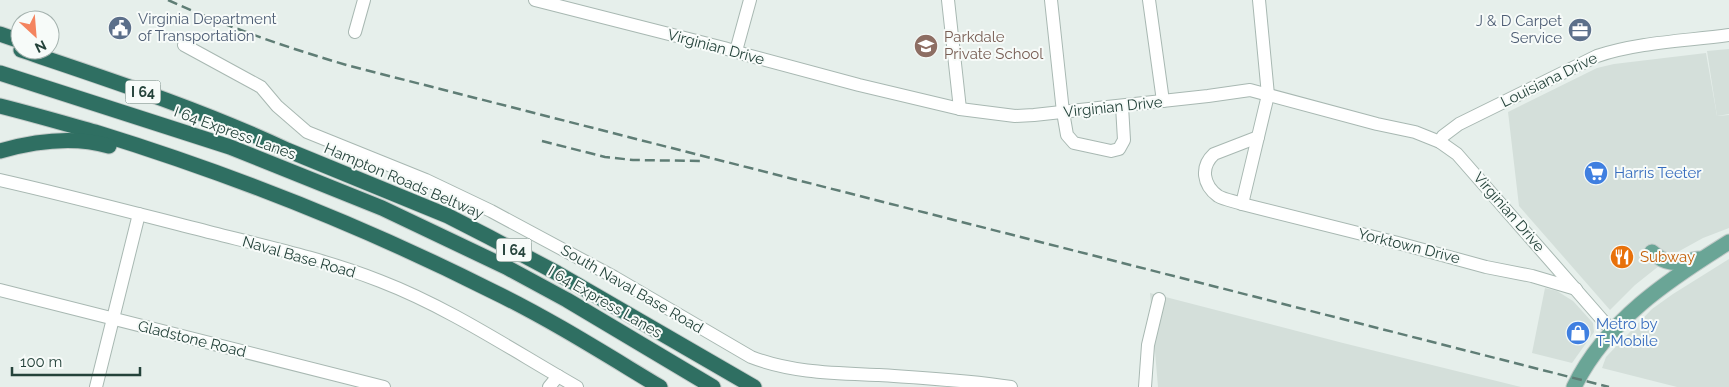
<svg xmlns="http://www.w3.org/2000/svg" width="1729" height="387" font-family="Raleway,sans-serif">
<style>
.built{fill:#d4dfda}
.lines{fill:none;stroke-linecap:round;stroke-linejoin:round}
.minor-casing{stroke:#a8b8b2;stroke-width:14}
.major-casing{stroke:#c2cac8;stroke-width:17}
.highway-casing{stroke:#c2cac8;stroke-width:17}
.minor{stroke:#fff;stroke-width:12}
.major{stroke:#6aa596;stroke-width:15}
.highway{stroke:#2f6f62;stroke-width:15}
.rail{stroke:#5f7d75;stroke-width:2.5;stroke-dasharray:10 5;stroke-linecap:butt}
.labels{text-anchor:middle;stroke-width:4;stroke-linejoin:round;paint-order:stroke}
.shield{fill:#f7fbf9;stroke:#637a73;stroke-width:1}
.shield-label{font-size:14px;font-weight:bold;fill:#24423a}
.service-label{font-size:15px;fill:#4e5e75;stroke:#f7fbf9;text-anchor:start}
.education-label{font-size:15px;fill:#785e54;stroke:#f7fbf9;text-anchor:start}
.street-label{font-size:15px;fill:#24423a;stroke:#f7fbf9}
.shop-label{font-size:15px;fill:#366cbe;stroke:#f7fbf9;text-anchor:start}
.food-label{font-size:15px;fill:#c56008;stroke:#f7fbf9;text-anchor:start}
</style>
<rect width="100%" height="100%" fill="#e6efeb"/>
<g class="built">
<polygon points="1729,49 1729,114 1717,116 1707,51"/>
<polygon points="1706,53 1717,116 1729,115 1729,228 1703,238 1674,254 1635,285 1610,310 1519,206 1508,112 1597,68 1614,64"/>
<polygon points="1729,259 1729,387 1677,387 1602,368 1606,357 1652,309 1673,294"/>
<polygon points="1545,288 1557,291 1573,301 1593,323 1594,332 1572,363 1532,353"/>
<polygon points="1150,293 1343,343 1521,387 1158,387"/>
</g>
<g class="lines">
<g class="minor-casing">
<g id="minor">
<polyline points="535,0 724,48 747,55 859,85 960,109 1015,116 1034,115 1208,96 1250,90 1377,124 1415,132 1440,142 1457,154 1612,331"/>
<polyline points="948,0 960,109"/>
<polyline points="1051,0 1063,112 1067,135 1074,143 1111,151 1119,149 1124,140 1122,106"/>
<polyline points="1149,0 1163,101"/>
<polyline points="355,32 364,0"/>
<path d="M184 45 261 87 277 106 307 132 426 180 491 211 614 277 751 357C792 373 835 373 879 375 923 378 967 380 1011 387"/>
<polyline points="736,51 750,0"/>
<path d="M1258 137 1214 154C1200 167 1203 185 1218 196 1225 200 1234 201 1242 204L1398 243 1486 267 1532 276 1576 289"/>
<path d="M1440 142 1443 136 1459 124 1597 56C1639 42 1686 41 1729 35"/>
<path d="M0 180C71 196 142 215 213 233 269 247 327 260 380 281 450 308 512 350 577 387"/>
<polyline points="1242,204 1268,95 1259,0"/>
<polyline points="0,290 384,387"/>
<polyline points="96,387 139,214"/>
<polyline points="549,387 558,376"/>
<polyline points="1145,387 1148,345 1159,299"/>
</g>
</g>
<g class="major-casing">
<g id="major">
<path d="M1652 252C1668 267 1679 262 1699 259"/>
<path d="M1574 387C1606 321 1668 280 1729 242"/>
</g>
</g>
<g class="highway-casing">
<g id="highway">
<polyline points="0,34 20,41"/>
<path d="M21 50C110 80 202 110 287 150L448 216 489 237 557 273 754 387"/>
<polyline points="0,73 230,147 382,208 506,267 567,300 713,387"/>
<path d="M0 106C32 114 63 123 95 132 231 174 365 227 492 291 550 319 605 354 660 387"/>
<path d="M0 151C35 141 74 136 109 146"/>
</g>
</g>
<use href="#minor" class="minor"/>
<use href="#major" class="major"/>
<use href="#highway" class="highway"/>
<g class="rail">
<path d="M168 0C227 27 288 48 350 66L1609 387"/>
<polyline points="542,141 605,157 633,160 704,161"/>
</g>
</g>
<defs>
<g id="civic-disc" transform="scale(1.25)"><circle r="9.5" fill="#5c6f8a" stroke="#f7fbf9"/><path d="M-.6-6.5H3V-4.5H.6V-3L4-1V1h2V6H-6V1h2V-1L-.6-3ZM-1.2 2.5V6h2.4V2.5Z" fill="#fff"/></g>
<g id="office-disc" transform="scale(1.25)"><circle r="9.5" fill="#5c6f8a" stroke="#f7fbf9"/><path d="M-6-3h4V-5.5h4V-3h4V5H-6ZM-1-4.5V-3h2v-1.5ZM-6 0V1H6V0Z" fill="#fff"/></g>
<g id="school-disc" transform="scale(1.25)"><circle r="9.5" fill="#8d6e63" stroke="#f7fbf9"/><path d="M0-5L7-2L0 1L-7-2ZM-4 1L0 2.5L4 1V4Q0 6-4 4Z" fill="#fff"/></g>
<g id="supermarket-disc" transform="scale(1.25)"><circle r="9.5" fill="#3f7fe0" stroke="#f7fbf9"/><path d="M-6-5.5h2.5l.6 2H6L4.5 2H-2.5L-4.4-4H-6ZM-1.5 3.2a1.3 1.3 0 1 0 .1 0ZM3 3.2a1.3 1.3 0 1 0 .1 0Z" fill="#fff"/></g>
<g id="restaurant-disc" transform="scale(1.25)"><circle r="9.5" fill="#e8710a" stroke="#f7fbf9"/><path d="M-5-6h1v4h1v-4h1v4h1v-4h1v5L-1.5 .5V6h-2V.5L-5-1ZM5-6V6H3V1.5H1.5Q1.5-4 5-6Z" fill="#fff"/></g>
<g id="shop-disc" transform="scale(1.25)"><circle r="9.5" fill="#3f7fe0" stroke="#f7fbf9"/><path d="M-5-2.5h2.3a2.7 3.5 0 0 1 5.4 0H5L5.5 6h-11ZM-1.5-2.5h3a1.5 2.3 0 0 0-3 0Z" fill="#fff"/></g>
</defs>
<g fill-rule="evenodd">
<use href="#civic-disc" x="120" y="28"/>
<use href="#office-disc" x="1580" y="30"/>
<use href="#school-disc" x="926" y="46"/>
<use href="#supermarket-disc" x="1596" y="173"/>
<use href="#restaurant-disc" x="1622" y="257"/>
<use href="#shop-disc" x="1578" y="333"/>
</g>
<g class="labels">
<g class="shield">
<rect x="125.5" y="80.5" width="35" height="23" rx="4"/>
<rect x="496.5" y="238.5" width="35" height="23" rx="4"/>
</g>
<g class="shield-label">
<text x="143" y="97">I 64</text>
<text x="514" y="255">I 64</text>
</g>
<g class="service-label">
<text x="138" y="24">Virginia Department<tspan x="138" dy="17">of Transportation</tspan></text>
<text x="1562" y="26" text-anchor="end">J &amp; D Carpet<tspan x="1562" dy="17">Service</tspan></text>
</g>
<g class="education-label">
<text x="944" y="42">Parkdale<tspan x="944" dy="17">Private School</tspan></text>
</g>
<g class="street-label">
<text transform="translate(716 47) rotate(15)" y="5">Virginian Drive</text>
<text transform="translate(1549 80) rotate(-26)" y="5">Louisiana Drive</text>
<text transform="translate(1113 107) rotate(-6)" y="5">Virginian Drive</text>
<text transform="translate(235 133) rotate(20)" y="5">I 64 Express Lanes</text>
<text transform="translate(404 181) rotate(23)" y="5">Hampton Roads Beltway</text>
<text transform="translate(1509 212) rotate(49)" y="5">Virginian Drive</text>
<text transform="translate(1409 246) rotate(14)" y="5">Yorktown Drive</text>
<text transform="translate(299 257) rotate(16)" y="5">Naval Base Road</text>
<text transform="translate(632 289) rotate(30)" y="5">South Naval Base Road</text>
<text transform="translate(605 302) rotate(30)" y="5">I 64 Express Lanes</text>
<text transform="translate(192 339) rotate(14)" y="5">Gladstone Road</text>
</g>
<g class="shop-label">
<text x="1614" y="178">Harris Teeter</text>
<text x="1596" y="329">Metro by<tspan x="1596" dy="17">T-Mobile</tspan></text>
</g>
<g class="food-label">
<text x="1640" y="262">Subway</text>
</g>
</g>
<g transform="translate(35 35) rotate(154)"><circle r="24" fill="#f7fbf9" stroke="#a3b1ad"/>
<path d="M0-4L9 19L0 12L-9 19Z" fill="#f4845f"/>
<text y="-8" font-size="14" font-weight="bold" text-anchor="middle" fill="#24423a">N</text>
</g>
<path d="M12 367v8h128v-8" fill="none" stroke="#24423a" stroke-width="2.5"/>
<text x="20" y="367" font-size="15" fill="#24423a" stroke="#f7fbf9" stroke-width="4" paint-order="stroke">100 m</text>
</svg>
